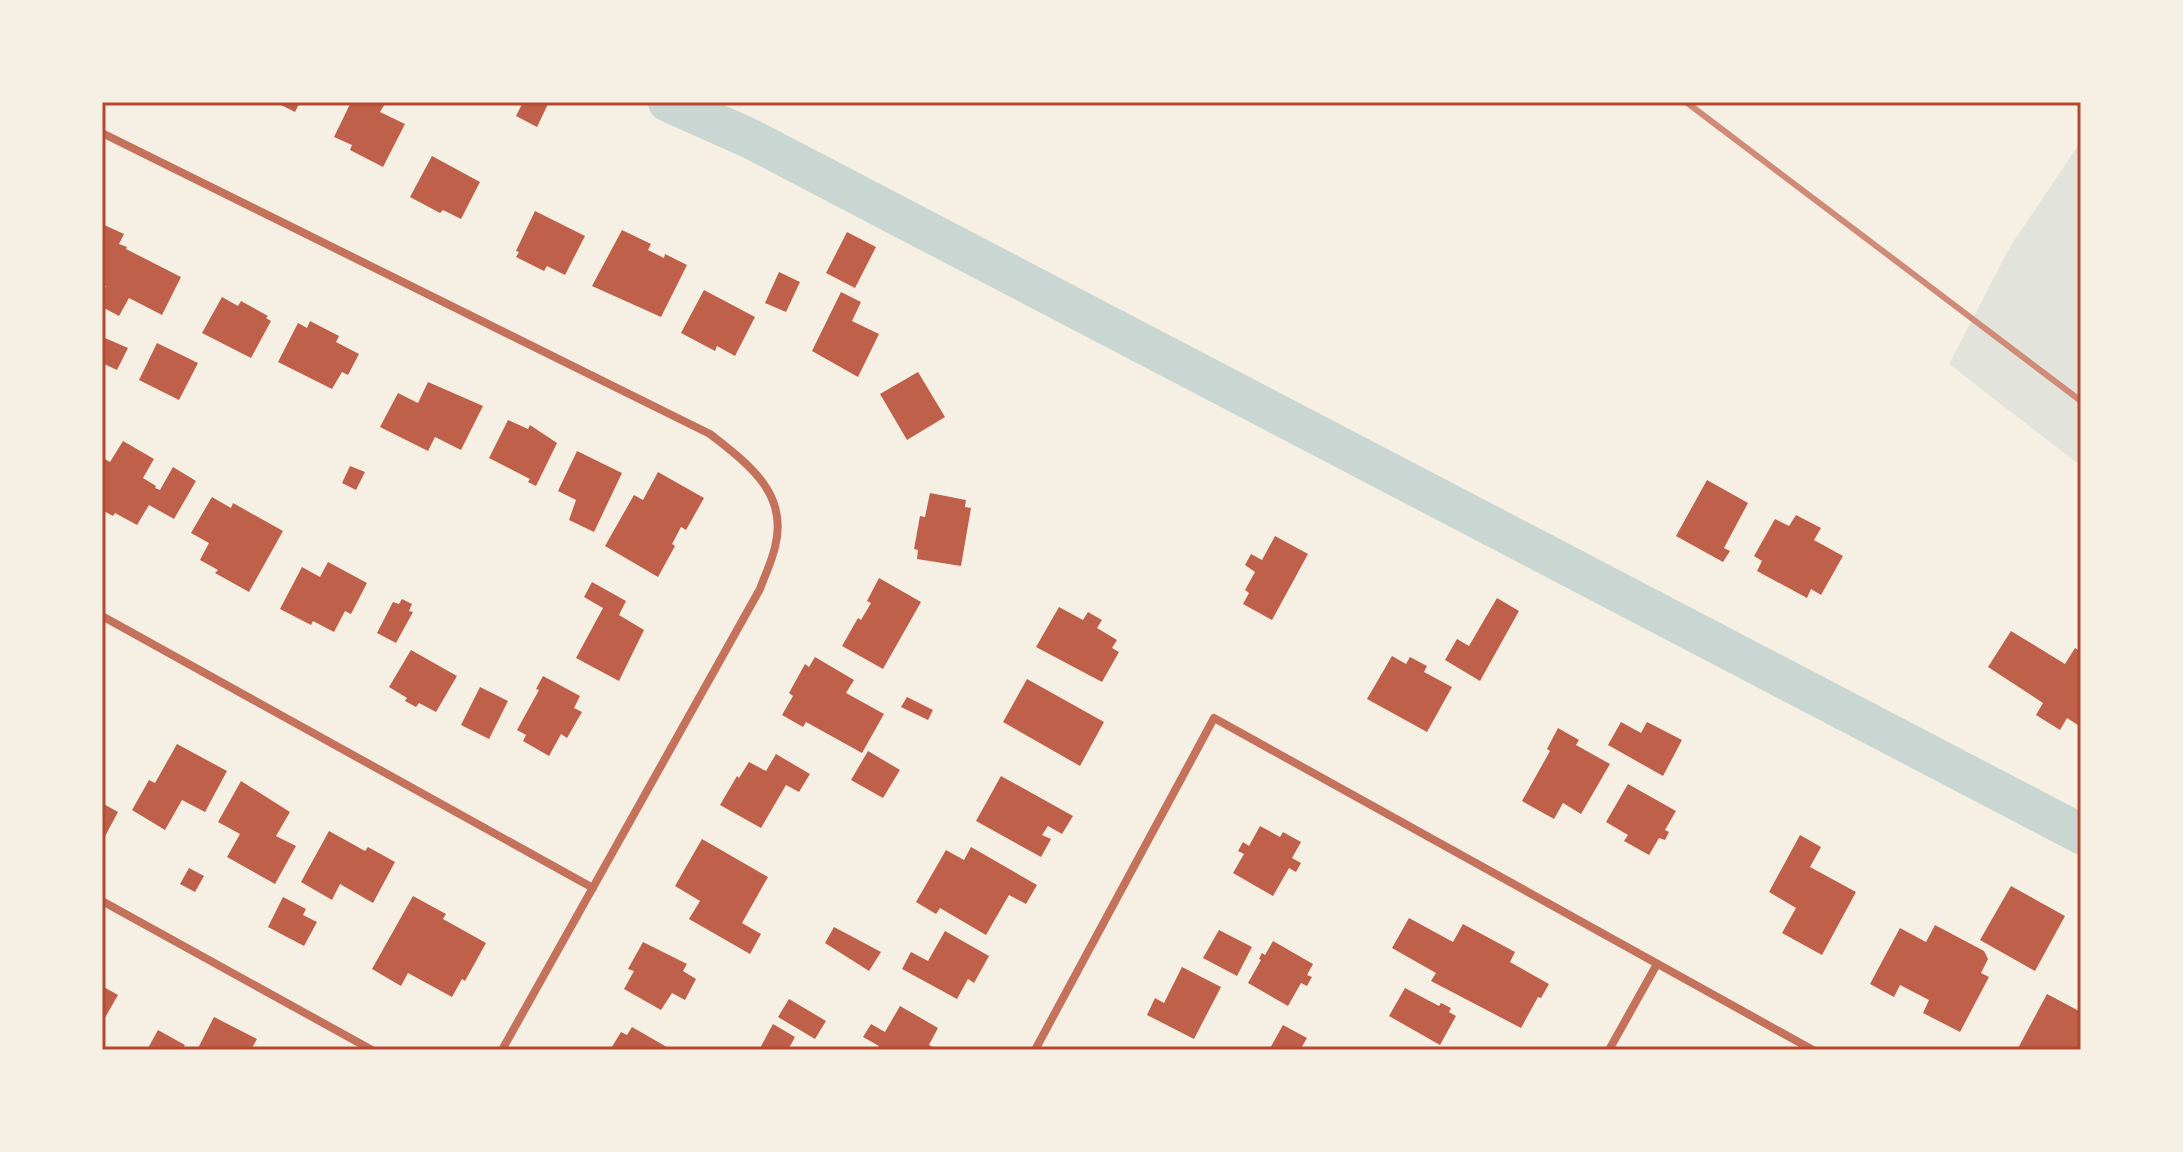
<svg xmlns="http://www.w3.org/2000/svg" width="2183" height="1152" font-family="'Sofia Sans Condensed',sans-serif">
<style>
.green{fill:#e2e4dc}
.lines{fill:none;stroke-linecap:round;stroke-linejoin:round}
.canal{stroke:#c9d6d2;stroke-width:40}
.building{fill:#bf614a}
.minor{stroke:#c5725c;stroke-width:8}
.rail{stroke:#cf8b77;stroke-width:6}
.neatline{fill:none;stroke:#b5482f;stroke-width:3}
</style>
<rect width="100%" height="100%" fill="#f6efe4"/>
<polygon class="green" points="2081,141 2081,466 1949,364 2010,247"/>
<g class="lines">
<polyline class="canal" points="668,102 751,139 2081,834"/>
</g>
<g class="building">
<polygon points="275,102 300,102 295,112"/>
<polygon points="351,102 386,102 380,112 405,124 383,167 350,150 352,145 334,137"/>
<polygon points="523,102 549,102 537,127 516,116"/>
<polygon points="432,156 480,182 461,219 443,210 440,213 410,197"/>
<polygon points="535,211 585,236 565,275 547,266 544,271 516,257 519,252 516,251"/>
<polygon points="102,224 124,234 119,244 127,247 126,249 181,277 162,315 129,298 119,316 102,307 102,294 106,286 102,284"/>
<polygon points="622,230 651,244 648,250 664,258 665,254 687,265 661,317 592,286"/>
<polygon points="847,232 876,247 855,288 826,273"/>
<polygon points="779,272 800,282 786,312 765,303"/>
<polygon points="704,290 755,317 735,356 717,346 715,351 681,333"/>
<polygon points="841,292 861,302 852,321 879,334 858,377 812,351"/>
<polygon points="222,297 238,306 241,301 268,316 266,318 271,321 251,358 202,333"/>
<polygon points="310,321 339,336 336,342 359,354 348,375 342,372 332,389 278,362 298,323 307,328"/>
<polygon points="105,338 128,348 117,370 102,363 102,344"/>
<polygon points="157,343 198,363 179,400 139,380"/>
<polygon points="918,372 945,417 907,440 880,394"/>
<polygon points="428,382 483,406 461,450 435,437 428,451 380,427 398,393 418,403"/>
<polygon points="508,420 528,429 530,425 557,443 536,486 528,482 530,479 489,458"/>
<polygon points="123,441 154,459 143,478 156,486 155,488 160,490 173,467 196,481 174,519 149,505 137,525 115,513 113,516 102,510 102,464 105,459 110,462"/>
<polygon points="577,451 622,473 594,532 569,520 576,500 558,491"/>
<polygon points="350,466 365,472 356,490 342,483"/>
<polygon points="658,472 704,498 686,530 681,527 672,544 675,546 658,577 605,546 634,495 643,500"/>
<polygon points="1707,480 1748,503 1724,548 1730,551 1723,562 1676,536"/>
<polygon points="930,493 966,500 965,507 971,508 961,566 917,559 918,550 914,549 920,516 925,517"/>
<polygon points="212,497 231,508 233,503 283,531 249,592 215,573 218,570 200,560 209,543 191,533"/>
<polygon points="1796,515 1821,528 1814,540 1843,556 1821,595 1811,589 1807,598 1757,571 1762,561 1754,556 1775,519 1789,526"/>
<polygon points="1275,536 1308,554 1272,620 1243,604 1249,593 1245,590 1255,572 1245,565 1251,554 1262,560"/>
<polygon points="328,562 367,583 351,614 345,611 334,632 313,621 311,625 280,609 302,567 320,577"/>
<polygon points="879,578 921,602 883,669 842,646 858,618 861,620 871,603 867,601"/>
<polygon points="592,582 626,601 619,615 644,630 619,681 576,658 603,608 584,597"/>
<polygon points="1497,598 1519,611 1480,681 1445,660 1457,639 1469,646"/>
<polygon points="402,599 412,604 409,611 413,612 396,643 377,633 393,602 399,604"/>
<polygon points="1059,607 1083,620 1088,612 1102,620 1097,628 1117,640 1112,648 1119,652 1102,682 1036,647"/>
<polygon points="2011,631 2065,664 2075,648 2081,652 2081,727 2067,718 2060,730 2036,715 2043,703 1988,667"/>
<polygon points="411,650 457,676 436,712 419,703 416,707 405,701 407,698 389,687"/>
<polygon points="1392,656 1406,664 1410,657 1427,666 1424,672 1452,687 1427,732 1367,699"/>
<polygon points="815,657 854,680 846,693 884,714 862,753 806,722 803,727 782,715 793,696 789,693 805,664 809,667"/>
<polygon points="543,676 580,696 574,708 582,712 567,738 561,734 549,756 523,741 526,735 517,730 539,690 536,689"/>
<polygon points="1027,679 1104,722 1080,766 1003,722"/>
<polygon points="480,687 508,701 489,739 461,725"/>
<polygon points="907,697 933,710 928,720 901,707"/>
<polygon points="1621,722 1641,733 1647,722 1682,740 1663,776 1608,745"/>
<polygon points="1558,728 1579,740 1576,745 1610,764 1581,814 1563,803 1554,819 1522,801 1550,751 1547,749"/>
<polygon points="177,744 227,771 205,812 182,800 165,830 132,810 149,780 155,783"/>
<polygon points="868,751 900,770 883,798 851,780"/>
<polygon points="776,754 810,774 799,792 786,785 761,828 720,805 737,776 739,778 749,762 766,771"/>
<polygon points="1001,776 1073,816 1062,834 1048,826 1042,835 1051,839 1041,857 976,821"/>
<polygon points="241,781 290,812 276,836 296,846 275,884 227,857 240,834 218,822"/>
<polygon points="1628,784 1676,811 1665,830 1669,832 1665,840 1659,838 1649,855 1624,841 1628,835 1606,822"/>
<polygon points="102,803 118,812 102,842"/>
<polygon points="1260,826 1280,837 1283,832 1301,842 1292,858 1301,863 1296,872 1289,868 1273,896 1233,873 1244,854 1238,851 1243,842 1249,846"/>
<polygon points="329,831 365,851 368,847 395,862 373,903 340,884 332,900 301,882"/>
<polygon points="1800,835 1821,847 1810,867 1856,892 1822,955 1782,933 1796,908 1769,892"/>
<polygon points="702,839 768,877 742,923 761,934 750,954 689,919 700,901 675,886"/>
<polygon points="971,847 1037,885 1026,904 1009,895 986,935 940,908 936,914 916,902 946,850 964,860"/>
<polygon points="189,868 204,876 195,892 180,884"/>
<polygon points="2011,886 2065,916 2035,971 1980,940"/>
<polygon points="413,896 446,914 443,919 486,943 465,981 462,979 452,997 408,973 401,986 372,969"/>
<polygon points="283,897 306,909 303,915 317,922 304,946 268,927"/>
<polygon points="1409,918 1453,942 1463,924 1515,952 1510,962 1549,984 1541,998 1538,997 1521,1028 1431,981 1436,973 1392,948"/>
<polygon points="1935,925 1984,951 1988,959 1981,973 1989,977 1960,1032 1923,1013 1929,1000 1900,985 1894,997 1870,984 1900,928 1926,942"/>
<polygon points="834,927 881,952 869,971 825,943"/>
<polygon points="1219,930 1252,947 1237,976 1203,958"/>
<polygon points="945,931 989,956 974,983 968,979 957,999 902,969 911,952 928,961"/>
<polygon points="1273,941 1313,964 1307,975 1312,977 1307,986 1301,983 1288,1006 1248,983 1261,960 1259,959 1262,953 1265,955"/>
<polygon points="643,942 687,964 683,971 696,979 685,1000 672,993 661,1010 624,989 634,971 628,969"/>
<polygon points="1182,967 1221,987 1194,1039 1147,1015 1155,998 1164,1003"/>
<polygon points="102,986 118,995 102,1023"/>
<polygon points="1405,988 1439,1006 1441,1003 1451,1008 1449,1012 1456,1016 1440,1045 1389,1016"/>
<polygon points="2047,994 2081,1012 2081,1050 2017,1050"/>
<polygon points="789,999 826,1021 815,1039 778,1017"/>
<polygon points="900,1006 938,1028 929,1045 938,1050 876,1050 879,1046 863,1037 871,1024 885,1032"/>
<polygon points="214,1017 257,1039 251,1050 197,1050"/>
<polygon points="773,1024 795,1037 788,1050 759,1050"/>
<polygon points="1283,1025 1307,1038 1300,1050 1269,1050"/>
<polygon points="632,1027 672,1050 610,1050 621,1032 627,1035"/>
<polygon points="158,1030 185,1045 182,1050 147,1050"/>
</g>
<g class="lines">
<g class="minor">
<path d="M102 133 710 434C748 464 789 493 775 547 772 561 765 575 760 589L502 1050"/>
<polyline points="102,616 593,888"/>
<polyline points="102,901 372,1050"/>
<polyline points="1035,1050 1214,718 1813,1050"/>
<polyline points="1609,1050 1657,964"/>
</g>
<polyline class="rail" points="1686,102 2081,401"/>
</g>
<rect width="2183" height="1152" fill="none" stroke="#f6efe4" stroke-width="208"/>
<rect x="104" y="104" width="1975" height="944" class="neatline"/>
</svg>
